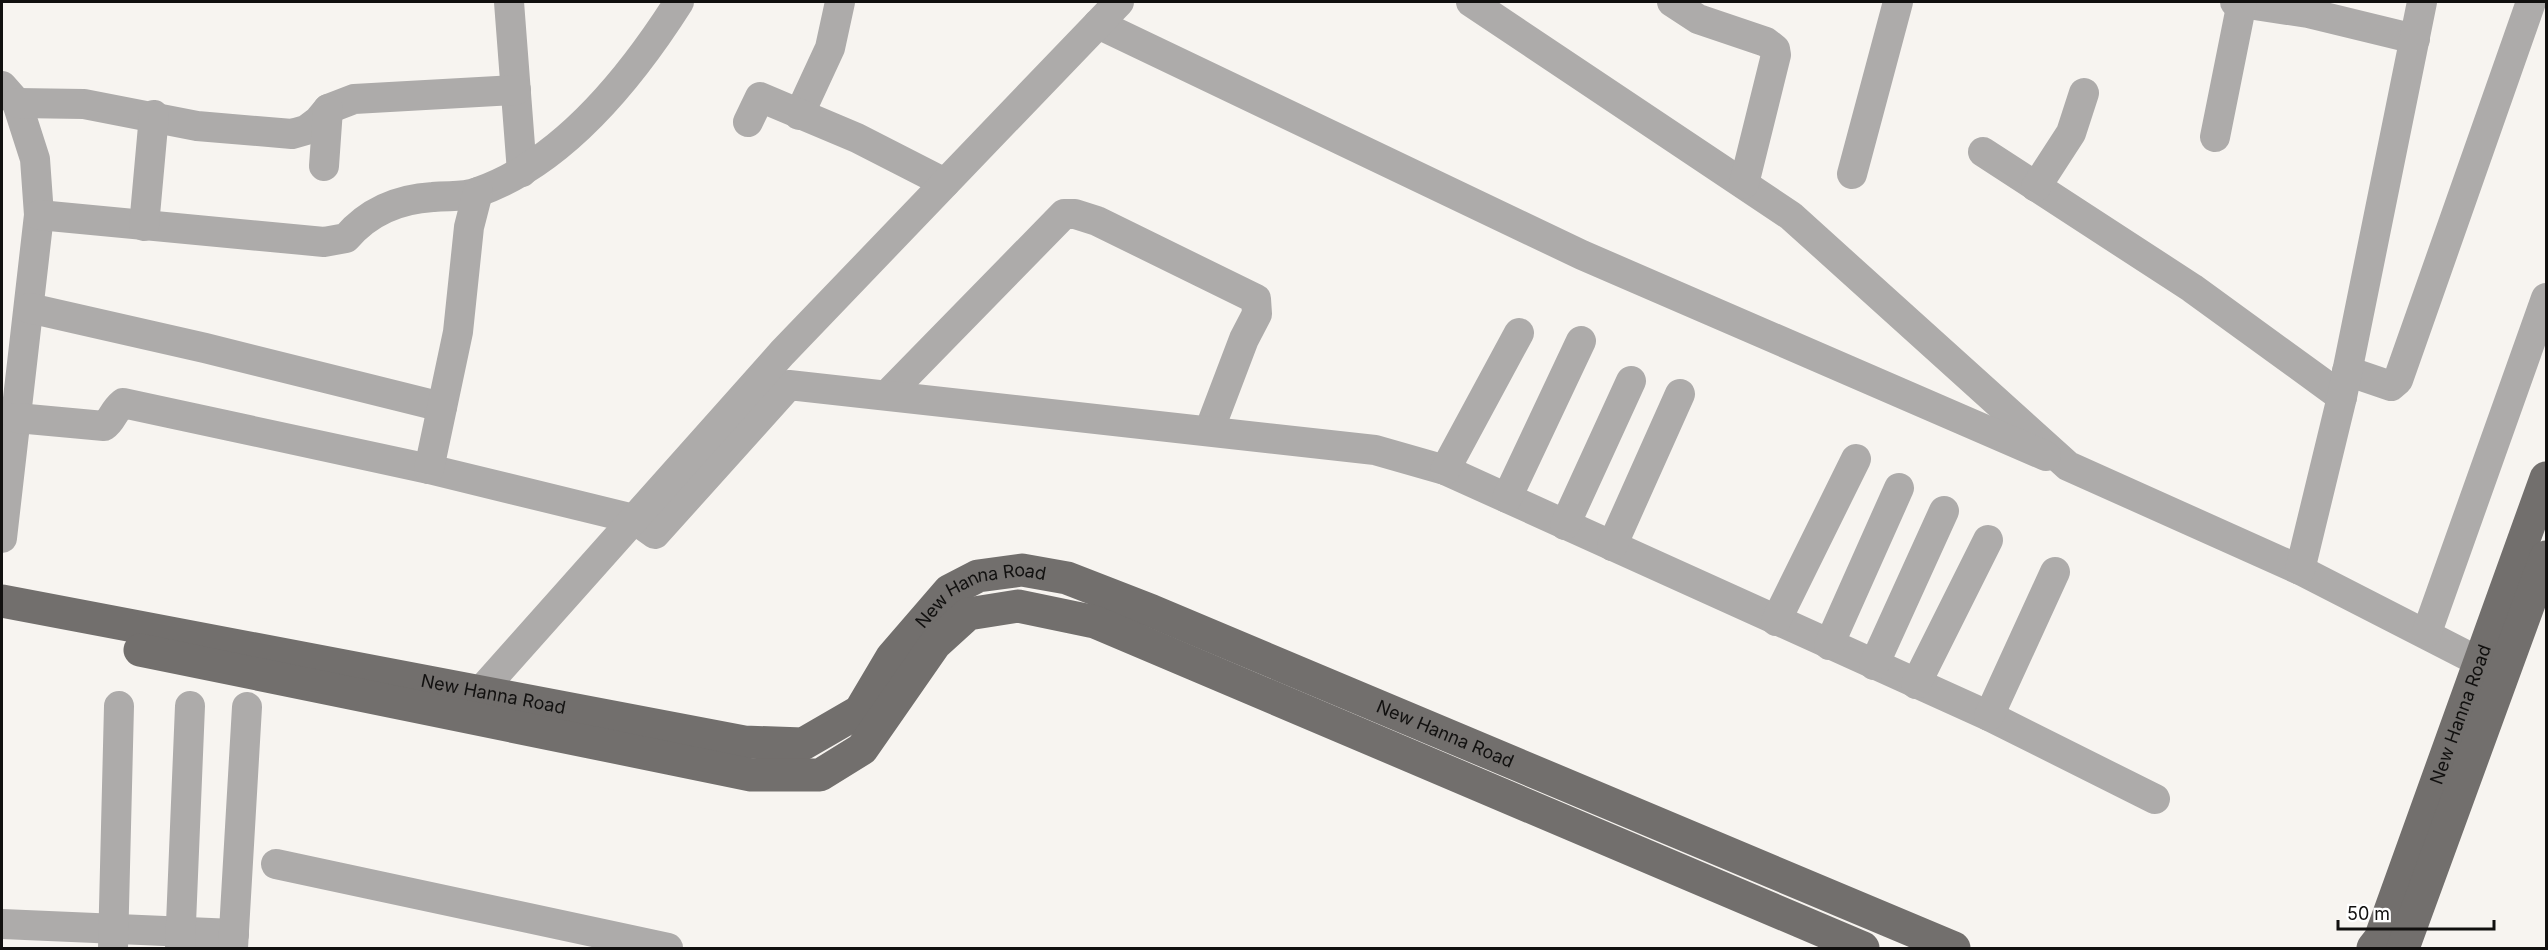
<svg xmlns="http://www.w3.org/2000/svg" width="2548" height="950" font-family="Inter,sans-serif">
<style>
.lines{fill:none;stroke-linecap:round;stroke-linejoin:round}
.minor{stroke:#adabaa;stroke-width:30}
.major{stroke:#726f6d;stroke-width:33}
.labels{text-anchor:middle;stroke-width:6;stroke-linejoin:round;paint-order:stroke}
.street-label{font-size:18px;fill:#11100f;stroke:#fff}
</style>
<rect width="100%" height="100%" fill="#f7f4f0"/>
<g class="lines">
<g class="minor">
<polyline points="509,2 522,172"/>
<polyline points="1471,2 1791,216 2068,466 2300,570 2501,673"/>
<polyline points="1672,2 1698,19 1766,42 1775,49 1776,55 1744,184"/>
<polyline points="2235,2 2308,13 2415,39"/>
<polyline points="1098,24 1582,255 2046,456"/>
<polyline points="2,86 17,103 35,159 39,215 2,538"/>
<polyline points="17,103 84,104 197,126 292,134 306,130 318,121 328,109 354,99 516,90"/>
<polyline points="799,115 830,48 840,2"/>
<polyline points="748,122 760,97 857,138 945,183"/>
<polyline points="2215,137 2242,2"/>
<polyline points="1983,152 2192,288 2342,397"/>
<polyline points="324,166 328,109"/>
<polyline points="1852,174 1898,2"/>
<polyline points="2036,187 2071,133 2084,93"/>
<path d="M39 215 324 242 346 238C369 211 398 199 433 197 449 195 463 198 478 192 564 162 632 76 679 2"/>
<polyline points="144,226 154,115"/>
<polyline points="29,308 205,348 442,407"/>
<polyline points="2347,371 2391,386 2398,380 2531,2"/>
<polyline points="887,395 1064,214 1075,214 1097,221 1256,299 1257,314 1244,339 1209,431"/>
<path d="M17 418 104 426C113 420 112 412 123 403L429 469 634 519 655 534 789 385 1375 450 1445 470 1989 716 2155 799"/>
<polyline points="429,469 458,332 469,227 478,192"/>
<polyline points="1445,470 1519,333"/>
<polyline points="1507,498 1581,341"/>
<polyline points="1565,525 1631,381"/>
<polyline points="1612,546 1680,394"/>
<polyline points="2300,570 2342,397 2422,2"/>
<polyline points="1776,621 1856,459"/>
<polyline points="2427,632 2546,298"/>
<polyline points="1829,645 1899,488"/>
<polyline points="1874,665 1944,511"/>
<polyline points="1916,684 1988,540"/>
<polyline points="467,710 480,692 782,353 1119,2"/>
<polyline points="1989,716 2055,572"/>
<polyline points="276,864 668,948"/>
<polyline points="2,924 234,934"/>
<polyline points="113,948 119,706"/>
<polyline points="180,948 190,706"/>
<polyline points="233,948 247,707"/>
</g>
<g class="major">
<path id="s1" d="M2 601 744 742 803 744 860 711 892 657 949 591 978 576 1022 570 1067 578 1152 611 1954 948"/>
<polyline points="140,650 751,775 820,775 862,749 935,644 968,614 1018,606 1095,622 1863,948"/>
<path id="s2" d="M2373 948 2380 939 2546 478"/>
<polyline points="2403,948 2546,557"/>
</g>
</g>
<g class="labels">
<g class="street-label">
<text dy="6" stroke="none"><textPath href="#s1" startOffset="1058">New Hanna Road</textPath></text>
<text dy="6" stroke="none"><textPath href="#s1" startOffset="500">New Hanna Road</textPath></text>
<text dy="6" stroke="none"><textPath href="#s2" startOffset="250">New Hanna Road</textPath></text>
<text dy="6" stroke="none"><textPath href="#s1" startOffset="1562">New Hanna Road</textPath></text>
</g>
</g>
<rect width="2548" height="950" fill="none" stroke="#11100f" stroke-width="6"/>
<path d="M2338 920v9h156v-9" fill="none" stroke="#11100f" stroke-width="3"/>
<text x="2347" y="920" font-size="18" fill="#11100f" stroke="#ffffff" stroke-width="4.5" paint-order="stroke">50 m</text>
</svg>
